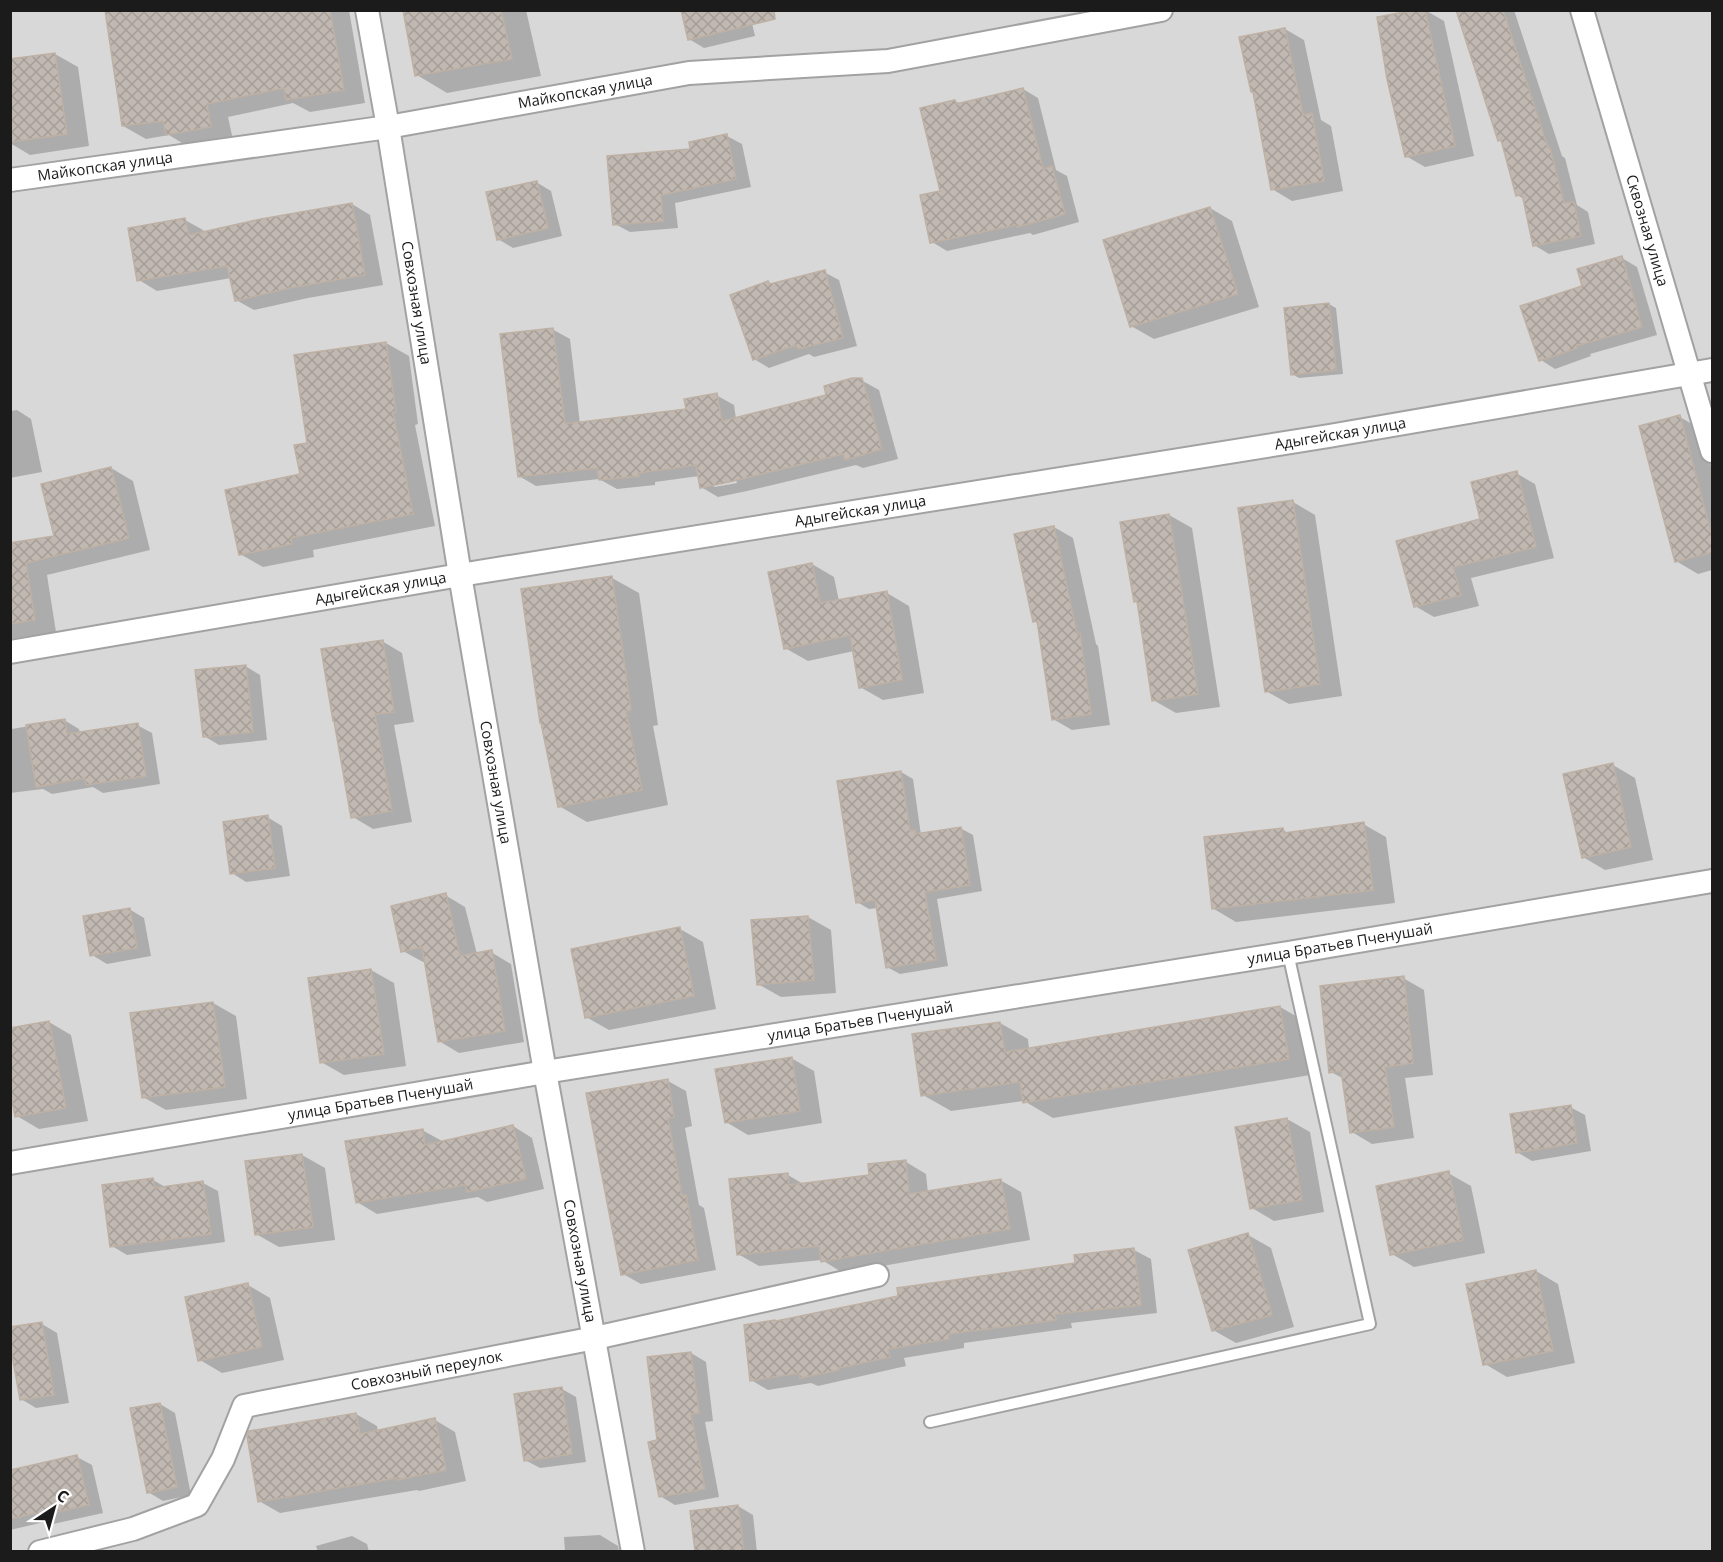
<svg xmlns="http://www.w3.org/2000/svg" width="1723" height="1562" font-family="'Open Sans',sans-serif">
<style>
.residential{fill:#d9d8d8}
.shadow{fill:#0003;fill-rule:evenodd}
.building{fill:url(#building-cross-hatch);stroke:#beb1a4;stroke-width:1.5}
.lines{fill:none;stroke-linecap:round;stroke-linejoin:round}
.lane-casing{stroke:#a2a2a2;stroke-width:14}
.street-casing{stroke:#a2a2a2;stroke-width:26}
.lane{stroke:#fff;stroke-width:10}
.street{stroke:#fff;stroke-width:22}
.labels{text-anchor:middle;stroke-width:4.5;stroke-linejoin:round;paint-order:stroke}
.street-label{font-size:15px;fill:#1b1b1b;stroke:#fff}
</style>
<defs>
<pattern id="building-cross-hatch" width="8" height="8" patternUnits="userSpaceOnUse" patternTransform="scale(1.5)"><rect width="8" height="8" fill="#c1b8b1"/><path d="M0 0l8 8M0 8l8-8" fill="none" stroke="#a59e98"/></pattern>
</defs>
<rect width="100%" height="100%" fill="#edeae1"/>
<rect class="residential" x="11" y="11" width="1701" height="1540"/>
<g class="shadow">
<polygon points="170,10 349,10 365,103 310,112 293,103 228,117 233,140 190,148 169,135 146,139 123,126"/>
<polygon points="405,10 526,10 541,76 447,93 417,75"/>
<polygon points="749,10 755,36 704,48 689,39"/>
<polygon points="1425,10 1444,21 1474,156 1425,167 1406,156"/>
<polygon points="1459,10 1514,10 1562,156 1565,158 1577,205 1588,212 1595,244 1549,254 1534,245 1524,199 1517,195 1503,142 1500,140"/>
<polygon points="1285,29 1304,40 1321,120 1331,126 1343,191 1292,201 1272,189"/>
<polygon points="55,54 78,67 89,146 30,155 10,143 10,61"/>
<polygon points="1023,89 1038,98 1056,170 1067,176 1079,222 1033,235 1030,233 947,251 932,242 942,192 955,101 961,104"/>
<polygon points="727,136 742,144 751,187 675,203 678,228 630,232 615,224"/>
<polygon points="536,182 551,191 562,236 513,248 498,239"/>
<polygon points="352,204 370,215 383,285 308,298 254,310 236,300 231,278 157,291 139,280 185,220 203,230 204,233"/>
<polygon points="1210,208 1232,221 1259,307 1154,339 1131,326"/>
<polygon points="1622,258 1637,267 1657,335 1590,354 1591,356 1555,369 1541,360 1584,287"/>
<polygon points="824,272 839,280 857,346 814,357 809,354 769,368 754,359 768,283 773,285"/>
<polygon points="1329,304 1336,308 1343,374 1299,378 1292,374"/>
<path d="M552 329 570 339 580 424 688 410 716 395 734 405 736 419 828 397 861 380 879 390 898 459 863 468 856 465 747 491 718 497 701 487 699 476 655 482V485L617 489 599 479 536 486 519 476ZM736 480 737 483 714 487V484Z"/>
<polygon points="386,343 409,356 418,424 415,425 435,526 313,550 314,557 263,567 240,554 302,476 308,444"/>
<polygon points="17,410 31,419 42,472 10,478 10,411"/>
<polygon points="1680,417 1702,430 1712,470 1712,570 1698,574 1676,561"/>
<polygon points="111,468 133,481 150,550 47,575 56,632 10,639 10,544 56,537"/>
<polygon points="1516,473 1535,484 1554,558 1471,578 1479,606 1434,617 1415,606 1482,520"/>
<polygon points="1293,502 1315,515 1342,696 1289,704 1266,691"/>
<polygon points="1169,515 1192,528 1220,707 1176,713 1153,700 1138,603 1135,601 1122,523"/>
<polygon points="1054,527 1073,538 1096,644 1098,646 1110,725 1072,730 1053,719 1039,624 1034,621"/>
<polygon points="812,564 834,577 839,601 887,593 909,606 924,693 883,700 860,687 854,651 808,661 785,648"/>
<polygon points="612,578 639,593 658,725 653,726 668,805 587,822 559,806"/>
<polygon points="382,641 402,653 414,722 394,725 412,822 373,829 353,817"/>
<polygon points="245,666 260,675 267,740 219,745 204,736"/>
<polygon points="64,720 79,729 80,733 137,725 152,733 160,784 103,793 93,787 52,794 43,789 10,793 10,724 12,729"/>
<polygon points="1613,765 1635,778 1653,860 1605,870 1583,857"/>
<polygon points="901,772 913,779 921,835 960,828 973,835 982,891 937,899 948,966 900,974 887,967 878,908 869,909 857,902"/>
<polygon points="267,817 282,826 290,876 246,882 232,873"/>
<polygon points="1363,824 1386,837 1395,903 1236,922 1214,909 1283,830 1290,834"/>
<polygon points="445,895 465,907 477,954 491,952 511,964 524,1042 459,1053 439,1041 426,962 423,962 403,951"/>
<polygon points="129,909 144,918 151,956 107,964 92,955"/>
<polygon points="808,917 831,930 836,993 781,997 758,984"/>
<polygon points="680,929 703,942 716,1009 609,1030 586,1017"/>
<polygon points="371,970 394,983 406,1066 344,1075 321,1062"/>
<polygon points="1403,978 1424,990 1433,1075 1405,1078 1414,1138 1372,1144 1352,1132 1344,1079 1331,1072"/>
<polygon points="213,1003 236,1016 247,1099 166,1110 143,1097"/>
<polygon points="1280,1007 1308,1023 1316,1074 1053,1118 1024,1101 951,1111 923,1095 1000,1023 1028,1039 1029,1049"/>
<polygon points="49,1022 71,1035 88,1121 39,1129 17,1116"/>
<polygon points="791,1058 814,1071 822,1123 748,1135 726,1122"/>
<polygon points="668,1081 686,1091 692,1126 685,1128 699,1205 704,1208 716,1270 641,1284 623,1274"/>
<polygon points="1570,1107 1585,1115 1591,1151 1532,1161 1517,1152"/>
<polygon points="1287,1119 1310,1132 1324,1212 1274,1221 1252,1208"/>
<polygon points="513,1126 532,1138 544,1189 487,1202 478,1197 377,1214 357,1202 422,1130 442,1141"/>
<polygon points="302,1155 325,1168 335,1240 279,1247 256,1234"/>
<polygon points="906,1162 926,1174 928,1193 1000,1180 1021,1192 1030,1240 843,1273 822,1260 759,1266 738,1254 788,1175 805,1185 870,1176"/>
<polygon points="1448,1173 1471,1186 1485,1253 1414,1267 1392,1254"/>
<polygon points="153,1180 167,1188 203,1183 218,1191 225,1242 127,1255 112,1246"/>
<polygon points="1248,1235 1271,1248 1294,1327 1236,1343 1213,1330"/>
<polygon points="1134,1250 1151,1259 1157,1313 1071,1323 1072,1328 964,1343 964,1348 904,1358 906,1366 818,1386 811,1383 768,1390 751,1380 775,1321 1077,1265"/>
<polygon points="1536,1271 1558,1284 1575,1363 1507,1377 1485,1364"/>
<polygon points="248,1285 270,1298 284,1360 222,1373 200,1360"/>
<polygon points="42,1324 57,1333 69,1403 36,1408 21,1399"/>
<polygon points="691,1353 706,1362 713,1421 705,1422 719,1497 675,1505 660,1496 659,1441"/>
<polygon points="562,1389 576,1397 586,1462 540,1468 525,1460"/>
<polygon points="160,1404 175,1413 191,1495 163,1501 148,1492"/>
<polygon points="356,1414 377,1426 378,1432 435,1420 455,1432 466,1481 419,1491 417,1490 280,1513 259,1501"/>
<polygon points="77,1457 92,1465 103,1513 53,1524 49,1521 10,1530 10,1469 13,1471"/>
<polygon points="738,1506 753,1515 757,1552 697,1552 692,1512"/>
<polygon points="600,1535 618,1546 619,1552 565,1552 564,1537"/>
<polygon points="352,1536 367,1544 369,1552 318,1552 316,1546"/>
</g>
<g class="building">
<polygon points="105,10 330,10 344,90 286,100 284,88 207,104 211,127 166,135 163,121 122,126"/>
<polygon points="403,10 501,10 512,59 415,76"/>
<polygon points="681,10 774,10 775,19 688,40"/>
<polygon points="1414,10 1425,10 1455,146 1405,157 1387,79 1377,17"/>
<polygon points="1456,10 1503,10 1548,148 1550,148 1564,203 1574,202 1581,236 1533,246 1522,194 1516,196 1501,140 1498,141"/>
<polygon points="1285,28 1303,115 1312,113 1324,181 1271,190 1253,92 1251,92 1239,37"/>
<polygon points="55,53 67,134 10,142 10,59"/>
<polygon points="1023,88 1043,169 1052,166 1065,214 1017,227 1016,225 930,243 920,195 940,191 920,108 955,100 956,104"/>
<polygon points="727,134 736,179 661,195 663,221 613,225 607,156 690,149 689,142"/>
<polygon points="537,181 548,228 497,240 486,192"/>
<polygon points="352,203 365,275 289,288 235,301 227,266 137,281 128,228 185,218 189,235 261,219"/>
<polygon points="1210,207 1238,294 1130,327 1103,240"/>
<polygon points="1622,256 1642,327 1576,346 1577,348 1539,361 1520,306 1582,286 1577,269"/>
<polygon points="825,270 843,338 798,349 796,345 753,360 730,295 768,281 770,284"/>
<polygon points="1329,303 1336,370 1291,375 1284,308"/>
<polygon points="553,328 565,424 686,409 684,399 717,393 722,421 826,395 824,386 852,378 862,378 882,449 845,460 843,454 729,482 700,488 696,465 638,473 639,476 599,480 597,468 518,477 500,334"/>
<polygon points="386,342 396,412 393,412 413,514 291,538 292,544 239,555 225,490 300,474 294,445 307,443 294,355"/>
<polygon points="1680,415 1713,540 1713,552 1675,562 1639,426"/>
<polygon points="111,467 129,538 26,563 35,620 10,624 10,543 54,536 41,484"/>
<polygon points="1517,471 1536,547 1453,567 1461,595 1414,607 1396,541 1480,519 1471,482"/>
<polygon points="1293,500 1320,684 1265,692 1238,508"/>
<polygon points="1169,514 1198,694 1152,701 1137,601 1134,602 1120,522"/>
<polygon points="1054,526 1077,634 1080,633 1091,714 1052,720 1037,621 1033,622 1014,534"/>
<polygon points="812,563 820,603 887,591 902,680 859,688 850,635 784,649 768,572"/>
<polygon points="612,576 631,710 626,711 642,790 558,807 541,723 540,723 521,589"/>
<polygon points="383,640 394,712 375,714 392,811 351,818 334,721 333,721 321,649"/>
<polygon points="246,665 253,732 203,737 195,670"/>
<polygon points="65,719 67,734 138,723 146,776 86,785 85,778 36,787 26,725"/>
<polygon points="1613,763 1631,847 1582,858 1563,774"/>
<polygon points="901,771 910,831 915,830 915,834 961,827 970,885 925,892 936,960 886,968 875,900 856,903 837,781"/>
<polygon points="268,815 275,868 230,874 223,822"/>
<polygon points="1364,822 1373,890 1212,909 1204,837 1283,828 1284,833"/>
<polygon points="446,893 460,956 492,950 505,1031 438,1042 422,947 401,952 391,906"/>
<polygon points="130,908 137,948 90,956 83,916"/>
<polygon points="808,916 814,980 757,985 751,920"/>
<polygon points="680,927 694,996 585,1018 571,949"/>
<polygon points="371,969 384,1054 320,1063 308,978"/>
<polygon points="1404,976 1413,1063 1385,1067 1394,1127 1350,1133 1341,1071 1329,1073 1320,986"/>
<polygon points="213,1002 225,1087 142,1098 130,1013"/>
<polygon points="1280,1006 1289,1059 1023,1103 1020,1082 921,1096 912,1034 1000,1022 1005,1052"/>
<polygon points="49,1021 66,1108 15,1117 10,1091 10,1028"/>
<polygon points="792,1057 800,1111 725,1123 715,1069"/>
<polygon points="668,1079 674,1117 668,1118 682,1196 686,1195 698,1260 621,1275 586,1093"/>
<polygon points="1571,1105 1577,1143 1516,1153 1510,1114"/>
<polygon points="1287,1118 1302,1200 1250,1209 1235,1127"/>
<polygon points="513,1125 526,1179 467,1192 465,1185 356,1203 345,1141 423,1129 425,1145"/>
<polygon points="302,1154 313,1227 255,1235 245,1161"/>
<polygon points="906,1160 909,1194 1001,1179 1010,1229 821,1262 819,1246 737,1255 729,1179 788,1173 789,1185 869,1175 868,1164"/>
<polygon points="1449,1171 1463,1240 1390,1255 1376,1186"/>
<polygon points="153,1178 155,1188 203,1181 211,1234 110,1247 102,1185"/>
<polygon points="1248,1233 1272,1315 1212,1331 1188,1250"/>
<polygon points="1134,1248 1141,1305 1055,1314 1056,1320 948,1334 949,1339 888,1349 890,1357 839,1368 839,1370 800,1378 799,1373 750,1381 744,1325 775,1320 776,1321 898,1296 897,1288 1075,1263 1074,1255"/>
<polygon points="1536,1270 1553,1351 1483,1365 1466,1284"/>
<polygon points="248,1283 262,1347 198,1361 185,1297"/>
<polygon points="42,1322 54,1395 20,1400 10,1344 10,1327"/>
<polygon points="691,1352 699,1413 691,1414 705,1489 659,1497 648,1442 657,1440 647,1357"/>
<polygon points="562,1387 572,1454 524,1461 514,1394"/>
<polygon points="160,1403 177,1487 147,1493 130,1408"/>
<polygon points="356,1413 360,1434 435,1418 446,1470 397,1480 397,1478 258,1502 247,1436 249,1431"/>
<polygon points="77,1455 89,1505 37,1516 36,1513 10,1519 10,1470"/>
<polygon points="738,1505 744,1551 695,1551 690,1511"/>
</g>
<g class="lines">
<g class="lane-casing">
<polyline id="lane" points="930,1422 1370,1324 1288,953"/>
</g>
<g class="street-casing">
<g id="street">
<path id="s1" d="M367 10 388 127 460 575 545 1072 633 1552"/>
<path id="s2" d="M1582 10 1712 451"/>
<path id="s3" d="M10 180 388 127 689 73 888 61 1161 10"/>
<path id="s4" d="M10 652 460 575 1329 436 1712 370"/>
<path id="s5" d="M10 1163 545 1072 1288 953 1712 881"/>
<path id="s6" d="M40 1552 133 1529 197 1505 223 1459 244 1406 595 1338 877 1275"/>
</g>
</g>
<use href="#lane" class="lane"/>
<use href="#street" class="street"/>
</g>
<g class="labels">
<g class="street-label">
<text dy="5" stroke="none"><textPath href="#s3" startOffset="582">Майкопская улица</textPath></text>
<text dy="5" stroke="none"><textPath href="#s3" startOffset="96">Майкопская улица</textPath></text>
<text dy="5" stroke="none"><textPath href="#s2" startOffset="230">Сквозная улица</textPath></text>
<text dy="5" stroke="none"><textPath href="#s1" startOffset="297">Совхозная улица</textPath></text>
<text dy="5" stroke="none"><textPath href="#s4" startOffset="1348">Адыгейская улица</textPath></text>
<text dy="5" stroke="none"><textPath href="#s4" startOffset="862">Адыгейская улица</textPath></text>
<text dy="5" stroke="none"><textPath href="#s4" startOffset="376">Адыгейская улица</textPath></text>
<text dy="5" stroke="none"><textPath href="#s1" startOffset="783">Совхозная улица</textPath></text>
<text dy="5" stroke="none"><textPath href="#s5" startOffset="1348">улица Братьев Пченушай</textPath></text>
<text dy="5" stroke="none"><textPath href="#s5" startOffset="862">улица Братьев Пченушай</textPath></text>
<text dy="5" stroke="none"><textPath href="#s5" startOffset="376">улица Братьев Пченушай</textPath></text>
<text dy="5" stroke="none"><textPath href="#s1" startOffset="1269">Совхозная улица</textPath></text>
<text dy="5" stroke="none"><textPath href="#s6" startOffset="460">Совхозный переулок</textPath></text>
</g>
</g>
<rect width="1723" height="1562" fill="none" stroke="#1b1b1b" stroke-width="24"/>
<g transform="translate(54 1508) rotate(36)" stroke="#ffffff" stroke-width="4.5" paint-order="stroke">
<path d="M0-4.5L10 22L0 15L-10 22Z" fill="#1b1b1b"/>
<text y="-9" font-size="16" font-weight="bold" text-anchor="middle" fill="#1b1b1b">С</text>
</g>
</svg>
